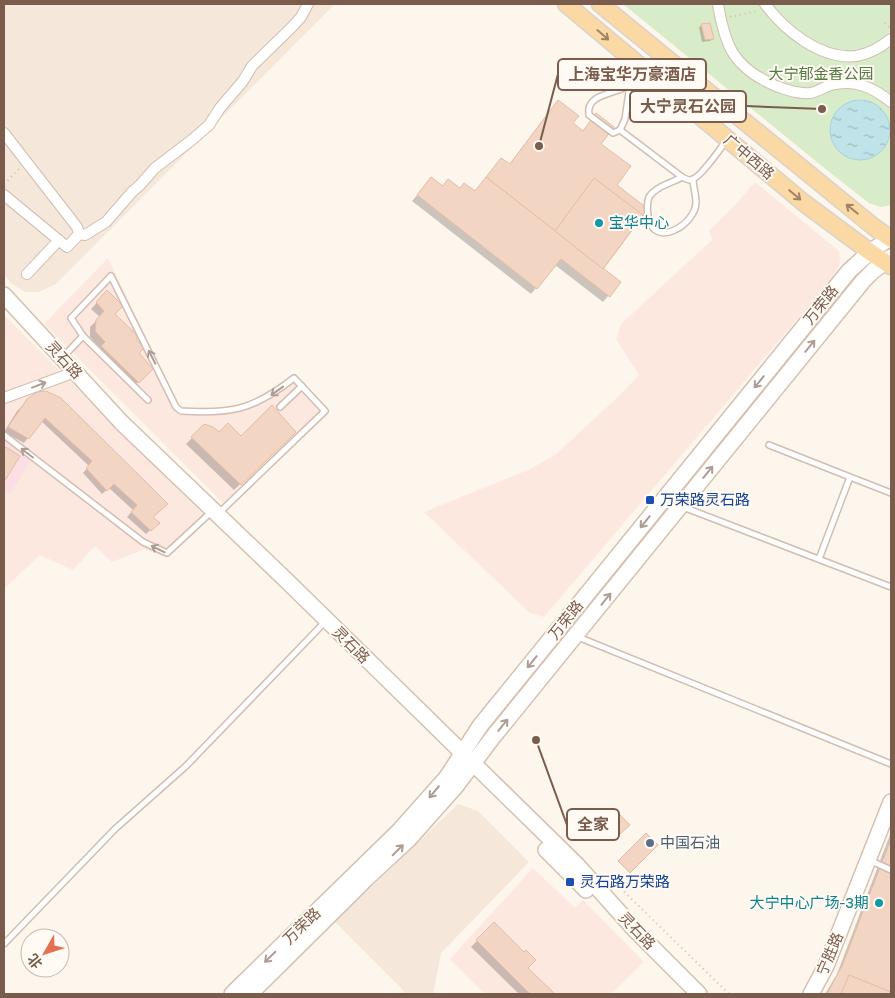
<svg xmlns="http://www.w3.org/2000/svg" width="895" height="998" font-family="'Golos Text','Noto Sans SC',sans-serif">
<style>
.residential{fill:#f5e8da}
.commercial{fill:#fde8e0}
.medical{fill:#fbdfe3}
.green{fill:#d8ecc9}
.water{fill:url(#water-ripples);stroke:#a5d3da}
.shadow{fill:#0003}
.building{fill:#f3d5c3;stroke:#e6bba3}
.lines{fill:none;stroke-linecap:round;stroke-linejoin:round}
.lane-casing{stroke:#d1beb0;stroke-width:8}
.street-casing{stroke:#d1beb0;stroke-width:12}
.secondary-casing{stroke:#d6c0b0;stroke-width:18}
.primary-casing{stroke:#dad1cd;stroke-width:19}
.path{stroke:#d9b8a5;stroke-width:2;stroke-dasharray:1 4;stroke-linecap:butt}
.lane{stroke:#fff;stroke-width:5}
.street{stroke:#fff;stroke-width:10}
.secondary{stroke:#fff;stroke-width:15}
.primary{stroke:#fbd9a5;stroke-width:16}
.oneway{stroke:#a18267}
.oneway2{stroke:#af9d94}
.culture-dot{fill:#0f9aa8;stroke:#fffaf3;stroke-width:2}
.transit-dot{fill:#1a4fb4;stroke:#fffaf3;stroke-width:2}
.service-dot{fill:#5c6f8a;stroke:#fffaf3;stroke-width:2}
.labels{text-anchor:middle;stroke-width:4;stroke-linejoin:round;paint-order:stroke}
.park-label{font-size:15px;fill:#537a41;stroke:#fffaf3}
.street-label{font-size:15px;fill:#7a5c4d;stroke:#fffaf3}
.culture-label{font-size:15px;fill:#0d838f;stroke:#fffaf3;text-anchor:start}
.transit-label{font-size:15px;fill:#164399;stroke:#fffaf3;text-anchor:start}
.service-label{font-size:15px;fill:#4e5e75;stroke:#fffaf3;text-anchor:start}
.leader{fill:none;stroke:#7a5c4d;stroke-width:2}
.callout-dot{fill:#7a5c4d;stroke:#fffaf3;stroke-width:2}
.callout{fill:#fffaf3;stroke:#7a5c4d;stroke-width:2}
.callout-label{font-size:16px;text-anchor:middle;font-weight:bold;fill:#7a5c4d}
</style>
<defs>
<pattern id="water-ripples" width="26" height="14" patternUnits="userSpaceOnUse" patternTransform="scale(1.25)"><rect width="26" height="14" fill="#bfe3e8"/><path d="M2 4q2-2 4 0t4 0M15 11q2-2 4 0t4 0" fill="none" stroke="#a0bbbe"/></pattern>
</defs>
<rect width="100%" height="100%" fill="#fdf6ec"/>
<g class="residential">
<polygon points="4,4 335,4 56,284 39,292 25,292 12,284 4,274"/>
<polygon points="458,804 478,811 529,862 441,953 433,994 402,994 404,991 335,922"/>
</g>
<g class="commercial">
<polygon points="755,182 839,251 840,264 833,277 544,617 530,613 424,512 528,470 555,455 619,396 639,375 616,339 621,324 713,239 709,231 737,203"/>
<polygon points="108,258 180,408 222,409 254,401 294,375 325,408 223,503 44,324"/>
<polygon points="4,315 208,519 167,558 145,549 112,562 95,546 73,570 40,555 4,589"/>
<polygon points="533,868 575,908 583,900 644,962 611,994 485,994 450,959"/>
</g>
<polygon class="medical" points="4,439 32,459 10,494 4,490"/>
<polygon class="green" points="623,4 891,4 891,205 881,207 869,203 833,175"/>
<circle class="water" cx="860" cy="130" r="30"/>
<g class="shadow">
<polygon points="702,25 713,39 710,41 702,42 699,27"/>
<polygon points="552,108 582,132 596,115 600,144 615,185 602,269 619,283 603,302 555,265 531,294 412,201 431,179 442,187 475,192 509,165"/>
<polygon points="107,292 114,314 135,339 137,353 151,369 132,388 96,352 100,348 90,337 90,327 100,317 91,309"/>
<polygon points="32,397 158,523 146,534 127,517 133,510 109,488 102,494 83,473 89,466 41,421 24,443 4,432 17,411"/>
<polygon points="205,425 219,434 242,437 295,432 234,490 186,444"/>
<polygon points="618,814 628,825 615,838 605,828"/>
<polygon points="891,832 891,994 825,994 837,974"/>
<polygon points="494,923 526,968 553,994 519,994 471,947"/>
</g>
<g class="building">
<polygon points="710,23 714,39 705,40 701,24"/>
<polygon points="558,100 579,116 573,123 583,131 596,113 614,127 601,144 631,166 617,185 648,209 603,269 486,177 501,158 510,164"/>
<polygon points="431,177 443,186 448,179 460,188 464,183 475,191 486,177 621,282 610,297 561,259 537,289 417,195"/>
<polygon points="594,178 643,215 603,269 555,231"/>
<polygon points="107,290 123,306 115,314 139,337 136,339 144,348 139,353 153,369 139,383 101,346 105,342 95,331 96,320 104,311 96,302"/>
<polygon points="46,391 61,398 168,504 153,517 160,523 151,531 131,512 137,505 114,484 107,491 86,468 92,461 45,418 29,439 8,427 27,399 37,392"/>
<polygon points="272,405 296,432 241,485 191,437 204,424 213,427 219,432 228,423 241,436"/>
<polygon points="4,446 20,456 4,482"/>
<polygon points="618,813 630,825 618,836 606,824"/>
<polygon points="646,833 658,845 630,873 618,861"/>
<polygon points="891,839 891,994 827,994 842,966"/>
<polygon points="494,922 524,952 526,950 536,960 528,968 555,994 530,994 476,940"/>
<polygon points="849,975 891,992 891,994 841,994"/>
</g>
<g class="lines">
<g class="lane-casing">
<g id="lane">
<path d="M630 85 625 119 620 130 613 133 589 115C585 93 617 94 630 85 634 82 638 74 642 70"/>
<path d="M620 130 682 177C684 178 688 180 690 180 699 180 720 149 726 141"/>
<path d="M682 177C672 183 656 186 649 197 647 203 647 210 648 216 653 250 696 225 696 202 696 195 693 186 693 179"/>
<path d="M83 336 71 318 111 276 176 407 181 411C232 414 253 410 294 378L325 411 219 513"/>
<polyline points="64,356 83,336 148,400"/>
<polyline points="280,407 302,386"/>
<polyline points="4,435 143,542 167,553 208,515"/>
<polyline points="769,445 850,477"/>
<polyline points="683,507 891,587"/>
<polyline points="819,559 850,477 891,493"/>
<polyline points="578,637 891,764"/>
<polyline points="869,860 891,870"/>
<polyline points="4,944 115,829 186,766 322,625"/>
</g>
</g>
<g class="street-casing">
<g id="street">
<path d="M718 4C725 47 734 68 776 86 788 90 797 94 810 93 817 92 824 87 831 85 854 79 873 87 891 102"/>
<path d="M765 4C784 30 821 60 856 56 869 54 881 47 891 39"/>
<polyline points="4,133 77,227 79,234 67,247 4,195"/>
<polyline points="79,234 85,235 106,222 132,192 140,185 155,168 193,139 209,125 220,108 243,81 252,66 292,27 301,17 308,4"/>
<polyline points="27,274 59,240"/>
<polyline points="4,398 75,372"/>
</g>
</g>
<g class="secondary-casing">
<g id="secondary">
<polyline points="4,295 122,423 288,582 577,865 636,931 699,994"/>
<polyline points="546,850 586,890"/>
<polyline points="232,994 400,830 447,777 480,726 849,271 870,252 891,237"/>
<polyline points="250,994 366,879 409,839 456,786 493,737 863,281 873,271 891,257"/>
<polyline points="811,994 826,966 891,802"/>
</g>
</g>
<g class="primary-casing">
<g id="primary">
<polyline points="566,4 804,203 870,252 891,266"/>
<polyline points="600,4 874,227 891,239"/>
</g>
</g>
<g class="path">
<polyline points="730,17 757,11"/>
<polyline points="885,23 891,29"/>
<polyline points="4,184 20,168"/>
<polyline points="601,875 607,875 729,994"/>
</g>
<use href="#lane" class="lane"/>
<use href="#street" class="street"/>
<use href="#secondary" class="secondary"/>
<use href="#primary" class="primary"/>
</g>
<defs><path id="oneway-shaft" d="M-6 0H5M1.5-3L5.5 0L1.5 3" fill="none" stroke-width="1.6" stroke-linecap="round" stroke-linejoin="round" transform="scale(1.25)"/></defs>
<g class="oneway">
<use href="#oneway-shaft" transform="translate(603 35) rotate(41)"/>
<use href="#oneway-shaft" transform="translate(795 195) rotate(40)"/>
<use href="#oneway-shaft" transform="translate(852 209) rotate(-141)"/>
</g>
<g class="oneway2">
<use href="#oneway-shaft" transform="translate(810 346) rotate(-51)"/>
<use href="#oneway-shaft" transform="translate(152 357) rotate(-117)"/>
<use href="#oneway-shaft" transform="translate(759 382) rotate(129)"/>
<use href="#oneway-shaft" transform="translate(39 385) rotate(-21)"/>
<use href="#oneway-shaft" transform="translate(277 391) rotate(144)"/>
<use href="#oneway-shaft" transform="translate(27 453) rotate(-143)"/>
<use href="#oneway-shaft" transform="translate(708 472) rotate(-51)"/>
<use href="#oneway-shaft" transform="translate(645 522) rotate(129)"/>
<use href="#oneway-shaft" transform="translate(158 549) rotate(-154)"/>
<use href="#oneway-shaft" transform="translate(606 599) rotate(-51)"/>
<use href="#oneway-shaft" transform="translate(532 662) rotate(129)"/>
<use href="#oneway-shaft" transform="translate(503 725) rotate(-51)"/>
<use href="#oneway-shaft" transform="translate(434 792) rotate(130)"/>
<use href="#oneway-shaft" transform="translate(398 850) rotate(-45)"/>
<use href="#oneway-shaft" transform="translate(270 957) rotate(136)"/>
</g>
<g class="culture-dot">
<circle cx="599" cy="223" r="5"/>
<circle cx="879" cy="903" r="5"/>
</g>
<g class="transit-dot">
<rect x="645" y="495" width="10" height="10" rx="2.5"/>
<rect x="565" y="877" width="10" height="10" rx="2.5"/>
</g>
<circle class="service-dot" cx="650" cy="843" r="5"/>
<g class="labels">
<g class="park-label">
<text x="821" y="79">大宁郁金香公园</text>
</g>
<g class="street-label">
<text transform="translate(749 157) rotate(40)" y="5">广中西路</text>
<text transform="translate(821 305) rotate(-51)" y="5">万荣路</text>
<text transform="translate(64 360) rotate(47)" y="5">灵石路</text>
<text transform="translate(566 620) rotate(-51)" y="5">万荣路</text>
<text transform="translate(351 645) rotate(45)" y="5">灵石路</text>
<text transform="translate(302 926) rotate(-44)" y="5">万荣路</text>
<text transform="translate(637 931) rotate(46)" y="5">灵石路</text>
<text transform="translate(830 954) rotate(-67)" y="5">宁胜路</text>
</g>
<g class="culture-label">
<text x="609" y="228">宝华中心</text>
<text x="869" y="908" text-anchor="end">大宁中心广场-3期</text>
</g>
<g class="transit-label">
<text x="660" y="505">万荣路灵石路</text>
<text x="580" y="887">灵石路万荣路</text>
</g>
<g class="service-label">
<text x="660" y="848">中国石油</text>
</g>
</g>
<path class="leader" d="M539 146L558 74M822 109L746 106M536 740L567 825"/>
<g class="callout-dot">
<circle cx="539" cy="146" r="5"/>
<circle cx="822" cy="109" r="5"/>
<circle cx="536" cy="740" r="5"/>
</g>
<g class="callout">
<rect x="558" y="59" width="148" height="31" rx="5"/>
<rect x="630" y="91" width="116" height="31" rx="5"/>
<rect x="567" y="809" width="52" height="31" rx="5"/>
</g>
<g class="callout-label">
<text x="632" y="80">上海宝华万豪酒店</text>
<text x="688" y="112">大宁灵石公园</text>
<text x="593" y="830">全家</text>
</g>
<rect width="895" height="998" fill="none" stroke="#7a5c4d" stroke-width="10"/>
<g transform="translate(45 953) rotate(231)"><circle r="24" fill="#fffaf3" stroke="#cabbb1"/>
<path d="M0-4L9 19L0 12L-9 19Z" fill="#e76f51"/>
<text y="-8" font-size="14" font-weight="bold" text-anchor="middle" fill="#7a5c4d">北</text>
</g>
</svg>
